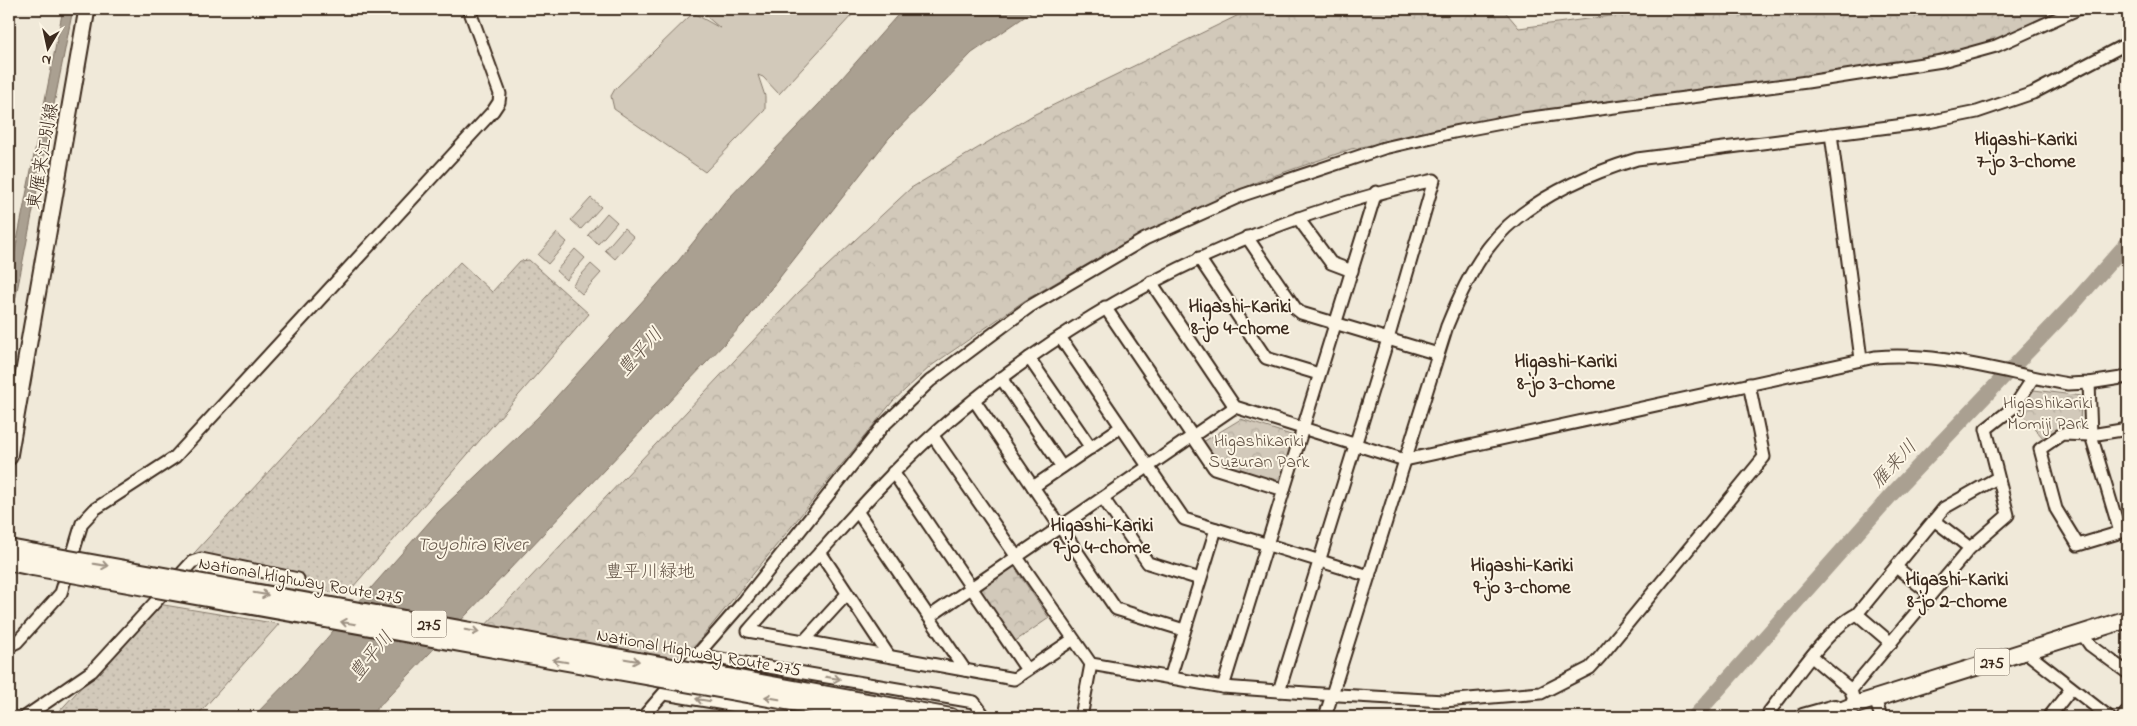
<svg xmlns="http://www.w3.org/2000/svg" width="2137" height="726" font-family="'Indie Flower','Klee One',sans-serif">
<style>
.grass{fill:url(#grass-dots);stroke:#867a6c}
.park{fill:url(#park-crowns);stroke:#867a6c}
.garden{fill:#d2c9ba;stroke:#867a6c}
.water{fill:#aaa091;stroke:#7e7163}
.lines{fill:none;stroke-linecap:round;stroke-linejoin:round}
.river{stroke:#aaa091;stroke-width:15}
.minor-casing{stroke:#3b2a1e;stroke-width:15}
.major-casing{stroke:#3b2a1e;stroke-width:19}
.highway-casing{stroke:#3b2a1e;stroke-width:20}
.minor{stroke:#fcf5e5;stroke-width:11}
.major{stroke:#fcf5e5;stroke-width:15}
.highway{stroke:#fcf5e5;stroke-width:16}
.highway-bridge-casing{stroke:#3b2a1e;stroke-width:20;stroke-linecap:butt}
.highway-bridge{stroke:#fcf5e5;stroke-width:16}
.oneway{stroke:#9c9082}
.labels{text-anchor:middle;stroke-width:4;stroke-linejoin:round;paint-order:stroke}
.shield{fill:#fcf5e5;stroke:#75675a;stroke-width:1}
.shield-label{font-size:16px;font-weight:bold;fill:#3b2a1e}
.street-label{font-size:18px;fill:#3b2a1e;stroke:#fcf5e5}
.park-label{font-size:18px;fill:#615245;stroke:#fcf5e5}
.neighbourhood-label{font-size:19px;font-weight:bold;fill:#3b2a1e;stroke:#fcf5e5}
.water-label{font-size:19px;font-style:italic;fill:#625346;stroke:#fcf5e5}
</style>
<defs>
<pattern id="grass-dots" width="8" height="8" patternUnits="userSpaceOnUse" patternTransform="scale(1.25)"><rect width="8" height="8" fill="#d2c9ba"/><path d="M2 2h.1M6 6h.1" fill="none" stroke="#b5ad9f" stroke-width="1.8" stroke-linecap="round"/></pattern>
<pattern id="park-crowns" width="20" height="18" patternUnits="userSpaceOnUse" patternTransform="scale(1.25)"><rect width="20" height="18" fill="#d2c9ba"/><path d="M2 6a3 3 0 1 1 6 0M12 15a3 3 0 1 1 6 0" fill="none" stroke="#b5ad9f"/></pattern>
</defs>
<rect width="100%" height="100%" fill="#f0e9d9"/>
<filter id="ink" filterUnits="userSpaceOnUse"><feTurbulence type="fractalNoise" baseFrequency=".02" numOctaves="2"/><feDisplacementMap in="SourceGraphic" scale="10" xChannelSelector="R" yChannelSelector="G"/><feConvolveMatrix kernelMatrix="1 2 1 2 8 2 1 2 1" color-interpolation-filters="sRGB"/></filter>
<g filter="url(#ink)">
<g class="grass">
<polygon points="529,260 589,314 346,595 186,562 460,262 492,292 520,261"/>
<polygon points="158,604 279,624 196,717 54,717 144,619 149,617"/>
</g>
<g class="park">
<polygon points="1251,9 1503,9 1519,28 1663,9 2066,9 1996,40 1914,61 1526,114 1351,149 1259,181 1124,243 1024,301 931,366 893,401 682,662 482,629 798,293 911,188 1035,114"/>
<polygon points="2034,390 2081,396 2080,428 2060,428 2044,439 2019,411"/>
<polygon points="1241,419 1294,436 1280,483 1218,462 1203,442"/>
<polygon points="1013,565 1049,618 1014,642 978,588"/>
</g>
<g class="garden">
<polygon points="708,9 853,9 852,15 779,94 763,77 758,75 765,96 765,110 705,172 614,109 611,96 615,89 693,13 720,28 706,16"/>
<polygon points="591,198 601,207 581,229 571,220"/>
<polygon points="607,213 617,222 598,244 588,235"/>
<polygon points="624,228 634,237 615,259 605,250"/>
<polygon points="557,233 567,242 548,264 538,255"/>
<polygon points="575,249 585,258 566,280 556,271"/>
<polygon points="591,264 601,273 582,294 572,285"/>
</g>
<g class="water">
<polygon points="63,9 73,9 9,331 9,281"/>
<polygon points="903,9 1036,9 972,53 889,138 744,323 369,717 253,717 297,672 438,512 538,417 675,265 728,199 819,104"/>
</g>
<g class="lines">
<polyline class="river" points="1694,717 1893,493 2075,302 2128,242"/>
<g class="minor-casing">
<g id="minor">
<polyline points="1831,134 1861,359"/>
<polyline points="1298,218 1331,263 1352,271"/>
<polyline points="1247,237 1296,309 1301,313 1438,354"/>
<polyline points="1199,258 1266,358 1319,374"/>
<path d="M1151 282 1235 407 1405 460 1875 357C1940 351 2004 373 2068 384L2089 383 2128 377"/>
<polyline points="1105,307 1214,468 1284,490"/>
<polyline points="1060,337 1184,519 1369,576"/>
<polyline points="1029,358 1091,448"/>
<polyline points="1001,378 1062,467"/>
<polyline points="2089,383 2091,435 2120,532"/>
<polyline points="974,400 1116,609 1184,630"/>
<polyline points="2128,429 2091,435 2062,434 2040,449 2056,509 2078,545 2128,530"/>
<polyline points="933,436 1091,664 1223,687 1321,694 1444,701 1541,693 1590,668 1600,657 1764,457 1749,384"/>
<polyline points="893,472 1027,670"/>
<polyline points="1033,487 1121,427"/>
<polyline points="1103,498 1148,563 1200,579"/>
<polyline points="857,511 965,670"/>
<polyline points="1934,520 1970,548"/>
<polyline points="820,552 889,656"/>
<polyline points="1896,567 1930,594"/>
<polyline points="1857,614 1891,643"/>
<polyline points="929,617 1235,407"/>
<polyline points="2082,634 2090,645 2128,673"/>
<path d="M1072 640 1014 679 748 631C773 602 799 575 825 547 865 502 906 457 952 418 1091 300 1256 218 1434 180L1388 339 1279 691"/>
<polyline points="804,641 847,594"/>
<polyline points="9,646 17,642 61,593 82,523 95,509 175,457 493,111 499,102 500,94 469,9"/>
<polyline points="2026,652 2109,717"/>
<polyline points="698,655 974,702 985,717"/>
<polyline points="1812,657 1851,690"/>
<polyline points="1170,678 1216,529"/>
<polyline points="1223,687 1376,192"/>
<polyline points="665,694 802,717"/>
<polyline points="1875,699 1881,717"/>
<polyline points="1855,705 1851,690 1970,548 2008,515 1986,429 2014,407 2033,378"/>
<polyline points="25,717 92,671 192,562 201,559 298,579"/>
<polyline points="643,717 745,600 882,427 930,381 1029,307 1145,239 1243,195 1384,148 1454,132 1523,119 1807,82 1942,61 1996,46 2078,9"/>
<polyline points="1081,717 1091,664"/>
<path d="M1325 717 1447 326C1458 299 1470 272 1488 248 1522 202 1585 175 1637 159L1928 122 1977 112 2033 93 2128 43"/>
<path d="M1770 717 1769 712C1791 684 1826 629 1857 614L1944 508 1997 478"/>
<polyline points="2049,717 2071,689"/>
<polyline points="2123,717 2128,710"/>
</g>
</g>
<g class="major-casing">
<polyline id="major" points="9,457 87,9"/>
</g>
<g class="highway-casing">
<g id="highway">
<polyline points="9,548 36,553"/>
<polyline points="9,562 33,567"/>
<polyline points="822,694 951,717"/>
<polyline points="820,707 882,717"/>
<polyline points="1803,717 1835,708"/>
<polyline points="1826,717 1855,705 2128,619"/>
</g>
</g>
<use href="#minor" class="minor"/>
<use href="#major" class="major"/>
<use href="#highway" class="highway"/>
<g class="highway-bridge-casing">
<g id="highway-bridge">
<polyline points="36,553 822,694"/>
<polyline points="33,567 820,707"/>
</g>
</g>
<use href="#highway-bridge" class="highway-bridge"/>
</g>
<defs><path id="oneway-shaft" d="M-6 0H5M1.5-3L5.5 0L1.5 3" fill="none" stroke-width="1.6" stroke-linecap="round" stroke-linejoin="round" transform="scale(1.25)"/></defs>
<g class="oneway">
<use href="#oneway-shaft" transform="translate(101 565) rotate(10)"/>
<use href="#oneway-shaft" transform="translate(261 594) rotate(10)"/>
<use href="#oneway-shaft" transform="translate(348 623) rotate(-170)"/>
<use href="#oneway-shaft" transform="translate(472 631) rotate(10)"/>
<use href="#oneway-shaft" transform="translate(632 660) rotate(10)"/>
<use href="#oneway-shaft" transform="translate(560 661) rotate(-170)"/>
<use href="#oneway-shaft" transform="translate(833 678) rotate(10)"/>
<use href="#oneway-shaft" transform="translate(772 698) rotate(-170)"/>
<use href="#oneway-shaft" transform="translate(703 700) rotate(-170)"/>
</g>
</g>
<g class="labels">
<g class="shield">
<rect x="411.5" y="610.5" width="35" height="27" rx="4"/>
<rect x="1974.5" y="648.5" width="35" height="27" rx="4"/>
</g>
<g class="shield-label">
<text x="429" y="630">275</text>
<text x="1992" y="668">275</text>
</g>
<g class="street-label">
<text transform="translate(42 156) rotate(-80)" y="6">東雁来江別線</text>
<text transform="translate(301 580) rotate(10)" y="6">National Highway Route 275</text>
<text transform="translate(699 652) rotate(10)" y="6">National Highway Route 275</text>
</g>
<g class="park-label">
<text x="2048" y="408">Higashikariki<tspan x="2048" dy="21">Momiji Park</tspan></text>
<text x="1259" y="446">Higashikariki<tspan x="1259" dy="21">Suzuran Park</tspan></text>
<text x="650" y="577">豊平川緑地</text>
</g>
<g class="neighbourhood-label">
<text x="2026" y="145">Higashi-Kariki<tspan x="2026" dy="22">7-jo 3-chome</tspan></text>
<text x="1240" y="312">Higashi-Kariki<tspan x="1240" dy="22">8-jo 4-chome</tspan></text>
<text x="1566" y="367">Higashi-Kariki<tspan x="1566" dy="22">8-jo 3-chome</tspan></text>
<text x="1102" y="531">Higashi-Kariki<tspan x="1102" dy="22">9-jo 4-chome</tspan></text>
<text x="1522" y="571">Higashi-Kariki<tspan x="1522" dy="22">9-jo 3-chome</tspan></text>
<text x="1957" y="585">Higashi-Kariki<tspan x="1957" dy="22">8-jo 2-chome</tspan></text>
</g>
<g class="water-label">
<text transform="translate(639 351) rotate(-48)" y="7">豊平川</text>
<text transform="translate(1893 463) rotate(-47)" y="7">雁来川</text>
<text x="472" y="550">Toyohira River</text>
<text transform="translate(370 655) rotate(-51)" y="7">豊平川</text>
</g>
</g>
<rect width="2137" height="726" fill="none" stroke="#fcf5e5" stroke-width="30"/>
<rect x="15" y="15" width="2107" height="696" fill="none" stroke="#3b2a1e" stroke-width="2" filter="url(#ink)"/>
<g transform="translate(48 48) rotate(189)" stroke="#fcf5e5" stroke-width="4" paint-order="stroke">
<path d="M0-4L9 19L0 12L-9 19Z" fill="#3b2a1e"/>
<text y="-8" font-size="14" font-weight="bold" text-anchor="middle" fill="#3b2a1e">N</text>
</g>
</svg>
